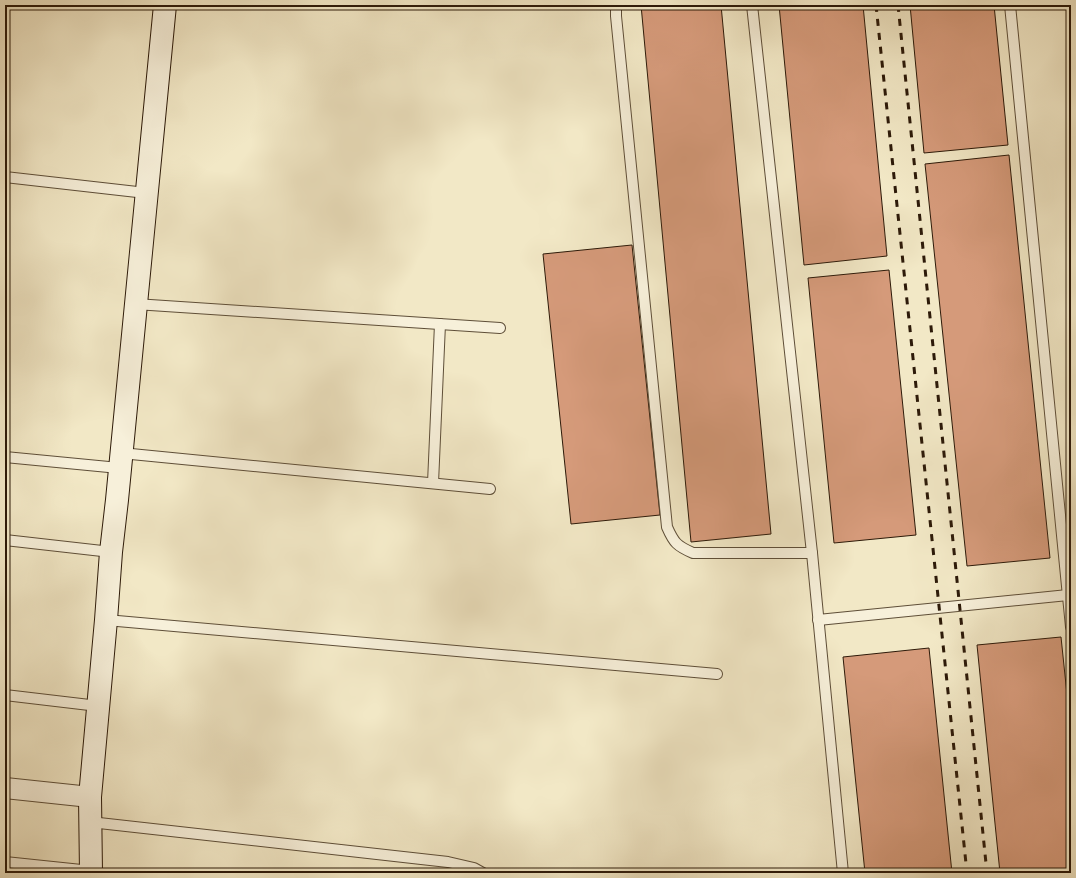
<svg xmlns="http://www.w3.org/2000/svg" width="1076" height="878" font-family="Cardo,serif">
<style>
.building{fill:#d59a7a;stroke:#2d1a09}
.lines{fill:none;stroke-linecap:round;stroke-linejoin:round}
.lane-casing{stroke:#5e4e38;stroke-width:12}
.street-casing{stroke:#5e4e38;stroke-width:22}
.secondary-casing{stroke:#2d1a09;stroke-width:24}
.lane{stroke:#f7f0da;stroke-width:10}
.street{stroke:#f7f0da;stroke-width:20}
.secondary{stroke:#f7f0da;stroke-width:22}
.rail{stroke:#2d1a09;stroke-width:3;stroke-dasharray:7 7;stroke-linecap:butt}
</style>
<rect width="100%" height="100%" fill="#f2e8c6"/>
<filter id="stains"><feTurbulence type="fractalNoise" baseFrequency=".005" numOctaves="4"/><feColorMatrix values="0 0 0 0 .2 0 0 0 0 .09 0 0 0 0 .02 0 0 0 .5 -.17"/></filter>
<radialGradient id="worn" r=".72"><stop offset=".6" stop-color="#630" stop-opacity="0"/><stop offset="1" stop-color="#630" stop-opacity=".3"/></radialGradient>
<g class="building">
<polygon points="641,5 721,5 771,534 691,542"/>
<polygon points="779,5 863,5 887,256 804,265"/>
<polygon points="910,5 994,5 1008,145 924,153"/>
<polygon points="1009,155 1050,558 967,566 925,164"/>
<polygon points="632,245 660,515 571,524 543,254"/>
<polygon points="889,270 916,535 834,543 808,278"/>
<polygon points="1061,637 1071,733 1071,873 1000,873 977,645"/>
<polygon points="929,648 952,873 865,873 843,657"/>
</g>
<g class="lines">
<g class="lane-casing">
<g id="lane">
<path d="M616 5V16L667 527C674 543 677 546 693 553H812"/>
<polyline points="752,5 812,553 843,873"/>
<polyline points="1010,5 1071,627"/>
<polyline points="5,177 146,193"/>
<polyline points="135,304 500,328"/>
<polyline points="121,453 490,489"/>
<polyline points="5,457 119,468"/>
<polyline points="433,483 440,324"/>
<polyline points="5,540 111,552"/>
<polyline points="106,620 717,674"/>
<polyline points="818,620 1068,595"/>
<polyline points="5,695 98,706"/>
<polyline points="90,822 448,862 474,868 483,873"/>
<polyline points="5,862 91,871"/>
</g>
</g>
<g class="street-casing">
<polyline id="street" points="5,788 90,797"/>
</g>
<g class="secondary-casing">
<polyline id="secondary" points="91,873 90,797 106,620 111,552 117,500 165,5"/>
</g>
<use href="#lane" class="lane"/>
<use href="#street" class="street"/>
<use href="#secondary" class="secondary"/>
<g class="rail">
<polyline points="876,5 967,873"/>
<polyline points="898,5 987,873"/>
</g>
</g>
<rect width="1076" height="878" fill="none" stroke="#f2e8c6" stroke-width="20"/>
<rect x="6" y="6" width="1064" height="866" fill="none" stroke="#2d1a09" stroke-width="2"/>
<rect x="10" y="10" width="1056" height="858" fill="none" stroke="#2d1a09"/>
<rect width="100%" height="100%" filter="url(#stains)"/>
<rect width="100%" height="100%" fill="url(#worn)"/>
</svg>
